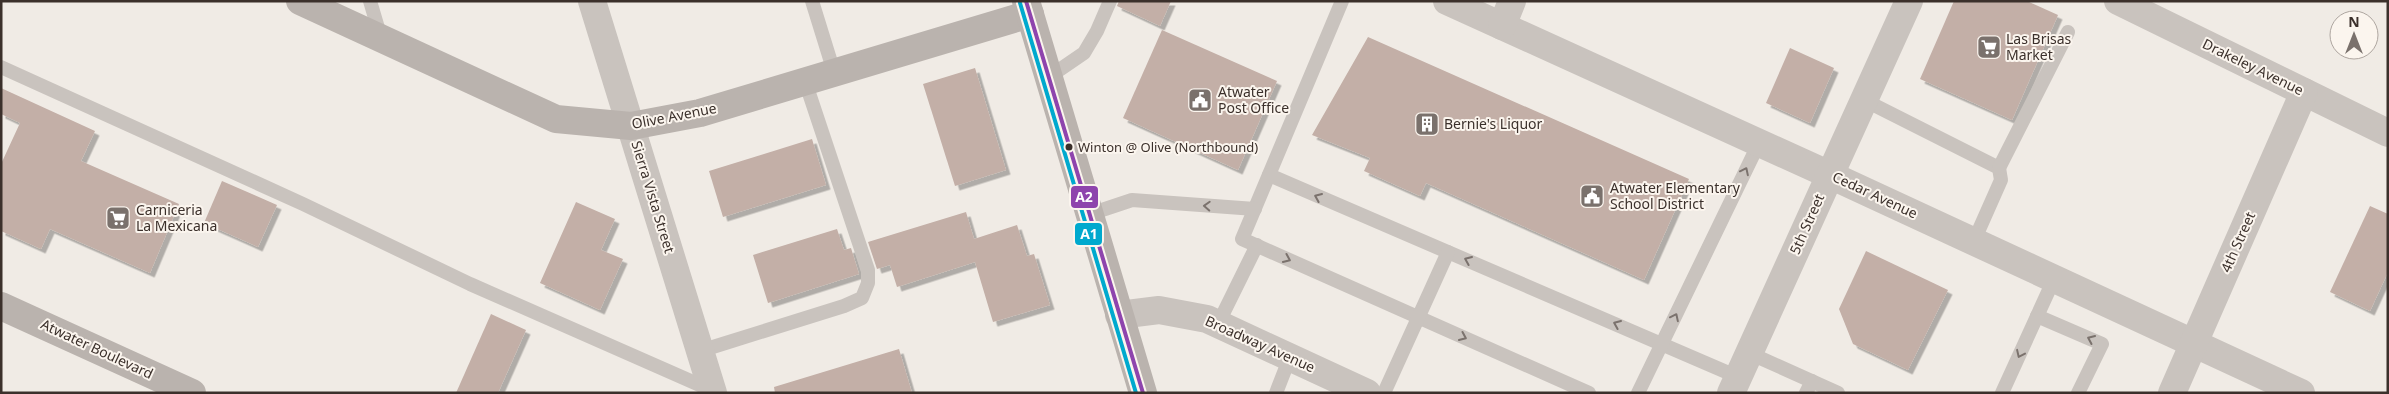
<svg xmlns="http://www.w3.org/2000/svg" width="2389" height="394" font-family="'Noto Sans',sans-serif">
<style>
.building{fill:#c3afa7;filter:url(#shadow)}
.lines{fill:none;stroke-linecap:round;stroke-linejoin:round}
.service{stroke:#c9c3be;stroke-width:14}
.minor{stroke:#c9c3be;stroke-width:28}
.tertiary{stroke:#c9c3be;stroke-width:28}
.secondary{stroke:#bab3ae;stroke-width:28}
.bus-1-casing{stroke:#fbf5ee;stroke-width:8}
.bus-2-casing{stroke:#fbf5ee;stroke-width:8}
.bus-1{stroke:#8e44ad;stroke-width:4}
.bus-2{stroke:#00a9ce;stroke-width:4}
.oneway{stroke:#7b726d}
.bus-dot{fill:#3b302b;stroke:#fbf5ee;stroke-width:2}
.labels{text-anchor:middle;stroke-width:4;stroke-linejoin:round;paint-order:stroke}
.bus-label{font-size:13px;fill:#3b302b;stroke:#fbf5ee;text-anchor:start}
.poi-label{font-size:14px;fill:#3b302b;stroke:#fbf5ee;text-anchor:start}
.street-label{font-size:14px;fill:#3b302b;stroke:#fbf5ee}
.line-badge{stroke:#fbf5ee;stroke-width:2}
.badge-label{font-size:14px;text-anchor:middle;font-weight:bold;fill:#fff}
</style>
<defs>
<filter id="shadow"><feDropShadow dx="4.5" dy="4.5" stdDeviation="0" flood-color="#0004"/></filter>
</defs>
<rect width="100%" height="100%" fill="#f0ebe5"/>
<g class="building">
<polygon points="1119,1 1171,1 1160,26 1117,6"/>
<polygon points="1954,1 2027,1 2058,15 2012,120 1920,79"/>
<polygon points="1162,30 1277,81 1238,170 1123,118"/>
<polygon points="1368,37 1689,179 1644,280 1426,183 1420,196 1364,171 1370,158 1312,135"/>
<polygon points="1790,48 1834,68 1810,123 1766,103"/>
<polygon points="975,68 1006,170 955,186 923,84"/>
<polygon points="1,88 95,131 81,161 179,204 150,273 50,229 41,249 1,231 1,164 20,123 1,114"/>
<polygon points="812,139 826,185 723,217 709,171"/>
<polygon points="222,181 277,205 258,247 204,223"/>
<polygon points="576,202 615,219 601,250 623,259 600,310 540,283"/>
<polygon points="2370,206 2388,214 2388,272 2370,311 2330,292"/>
<polygon points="966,212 974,239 1017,225 1027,256 1034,254 1050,305 993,322 975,262 897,287 890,265 877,269 868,242"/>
<polygon points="837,229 844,250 851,248 859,274 768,303 753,255"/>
<polygon points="1866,251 1948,290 1908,370 1853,344 1839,309"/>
<polygon points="491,314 526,330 498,393 456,393"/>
<polygon points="899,349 912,393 775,393 774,387"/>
</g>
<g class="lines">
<g class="service">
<polyline points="370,1 381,38"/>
<polyline points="812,1 834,72"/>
<polyline points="1342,1 1242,239 1589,393"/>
<polyline points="1,67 303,204 470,284 711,390"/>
<polyline points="1049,77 1084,53 1097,31 1110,1"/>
<polyline points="1864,100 1999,168 2001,180 1974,241"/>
<polyline points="1999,168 2068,32"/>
<polyline points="1269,175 1738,377"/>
<polyline points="1090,214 1132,200 1255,209"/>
<polyline points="2037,316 2102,344 2078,393"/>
<polyline points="1218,324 1257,245"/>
<polyline points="700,351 844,306 862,298 868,283 868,270 805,81"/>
<polyline points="1749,353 1838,393"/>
<polyline points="1276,393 1290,357"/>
<polyline points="1384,393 1448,252"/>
<polyline points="1638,393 1759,143"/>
<polyline points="1806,393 1812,381"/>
<polyline points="2002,393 2054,279"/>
</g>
<g class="minor">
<polyline points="592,1 713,393"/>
<polyline points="1447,1 1830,175 2301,393"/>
<polyline points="2118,1 2388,133"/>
<polyline points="1502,26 1512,1"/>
<polyline points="1731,393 1909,1"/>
<polyline points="2172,393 2304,92"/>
</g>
<polyline class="tertiary" points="1119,315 1159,310 1207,319 1367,393"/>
<g class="secondary">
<polyline points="300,1 556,119 631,126 700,113 1030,14"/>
<polyline points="1026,1 1143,393"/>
<polyline points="1,306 192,393"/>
</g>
<g class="bus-1-casing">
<polyline id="bus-1" points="1026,1 1143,393"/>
</g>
<g class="bus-2-casing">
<polyline id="bus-2" points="1020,3 1136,393"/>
</g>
<use href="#bus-1" class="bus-1"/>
<use href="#bus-2" class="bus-2"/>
</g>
<defs><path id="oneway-chevron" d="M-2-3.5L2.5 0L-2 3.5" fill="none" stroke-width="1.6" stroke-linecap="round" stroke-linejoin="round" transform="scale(1.25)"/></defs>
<g class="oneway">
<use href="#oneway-chevron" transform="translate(1745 171) rotate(-64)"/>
<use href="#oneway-chevron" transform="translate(1318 197) rotate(-157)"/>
<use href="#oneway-chevron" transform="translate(1207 206) rotate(-177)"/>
<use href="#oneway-chevron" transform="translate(1287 259) rotate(24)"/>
<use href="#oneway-chevron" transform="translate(1468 260) rotate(-157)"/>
<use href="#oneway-chevron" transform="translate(1675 317) rotate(-64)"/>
<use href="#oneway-chevron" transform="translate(1617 324) rotate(-157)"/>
<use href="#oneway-chevron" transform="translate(1463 337) rotate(24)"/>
<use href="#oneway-chevron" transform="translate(2091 339) rotate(-156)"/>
<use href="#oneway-chevron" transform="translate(2020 354) rotate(115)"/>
</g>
<defs>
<g id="supermarket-square" transform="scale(1.25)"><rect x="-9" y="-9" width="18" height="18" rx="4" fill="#7a716c" stroke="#fbf5ee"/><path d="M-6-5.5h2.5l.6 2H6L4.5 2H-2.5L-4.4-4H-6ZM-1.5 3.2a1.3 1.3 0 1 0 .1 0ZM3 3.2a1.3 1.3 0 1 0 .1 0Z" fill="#fff"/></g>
<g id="civic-square" transform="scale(1.25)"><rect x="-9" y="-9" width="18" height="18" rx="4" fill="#7a716c" stroke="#fbf5ee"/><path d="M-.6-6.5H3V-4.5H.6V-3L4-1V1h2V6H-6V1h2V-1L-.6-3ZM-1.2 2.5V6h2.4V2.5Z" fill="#fff"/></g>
<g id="building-square" transform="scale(1.25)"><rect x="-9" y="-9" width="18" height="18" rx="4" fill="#7a716c" stroke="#fbf5ee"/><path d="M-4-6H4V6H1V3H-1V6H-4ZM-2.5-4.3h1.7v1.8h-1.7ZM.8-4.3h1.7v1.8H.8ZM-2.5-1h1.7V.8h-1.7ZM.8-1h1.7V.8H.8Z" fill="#fff"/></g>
</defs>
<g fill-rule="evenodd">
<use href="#supermarket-square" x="1989" y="47"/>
<use href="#civic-square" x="1200" y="100"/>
<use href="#building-square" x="1427" y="124"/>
<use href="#civic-square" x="1592" y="196"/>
<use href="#supermarket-square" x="118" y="218"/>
</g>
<circle class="bus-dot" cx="1069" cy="147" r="4.5"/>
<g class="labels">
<g class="bus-label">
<text x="1078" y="152">Winton @ Olive (Northbound)</text>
</g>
<g class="poi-label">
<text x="2006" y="44">Las Brisas<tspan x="2006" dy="16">Market</tspan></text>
<text x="1218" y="97">Atwater<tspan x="1218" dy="16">Post Office</tspan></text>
<text x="1444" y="129">Bernie's Liquor</text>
<text x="1610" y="193">Atwater Elementary<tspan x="1610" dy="16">School District</tspan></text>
<text x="136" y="215">Carniceria<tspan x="136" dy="16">La Mexicana</tspan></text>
</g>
<g class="street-label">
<text transform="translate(2253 67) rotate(26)" y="5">Drakeley Avenue</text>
<text transform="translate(674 116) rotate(-11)" y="5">Olive Avenue</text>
<text transform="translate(1875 195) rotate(25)" y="5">Cedar Avenue</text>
<text transform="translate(653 197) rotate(73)" y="5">Sierra Vista Street</text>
<text transform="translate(1807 224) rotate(-66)" y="5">5th Street</text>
<text transform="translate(2238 242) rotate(-66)" y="5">4th Street</text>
<text transform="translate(1260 344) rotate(24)" y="5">Broadway Avenue</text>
<text transform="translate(97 349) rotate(25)" y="5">Atwater Boulevard</text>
</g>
</g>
<g class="line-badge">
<rect x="1070" y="185" width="29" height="24" rx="5" fill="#8e44ad"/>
<rect x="1074" y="222" width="29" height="24" rx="5" fill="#00a9ce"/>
</g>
<g class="badge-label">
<text x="1084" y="202">A2</text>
<text x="1089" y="239">A1</text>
</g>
<rect width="2389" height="394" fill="none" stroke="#3b302b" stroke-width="5"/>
<g transform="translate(2354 35)"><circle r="24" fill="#fbf5ee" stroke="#aea6a0"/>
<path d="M0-4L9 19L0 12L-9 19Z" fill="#7a716c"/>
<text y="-8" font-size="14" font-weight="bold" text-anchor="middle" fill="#3b302b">N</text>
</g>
</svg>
